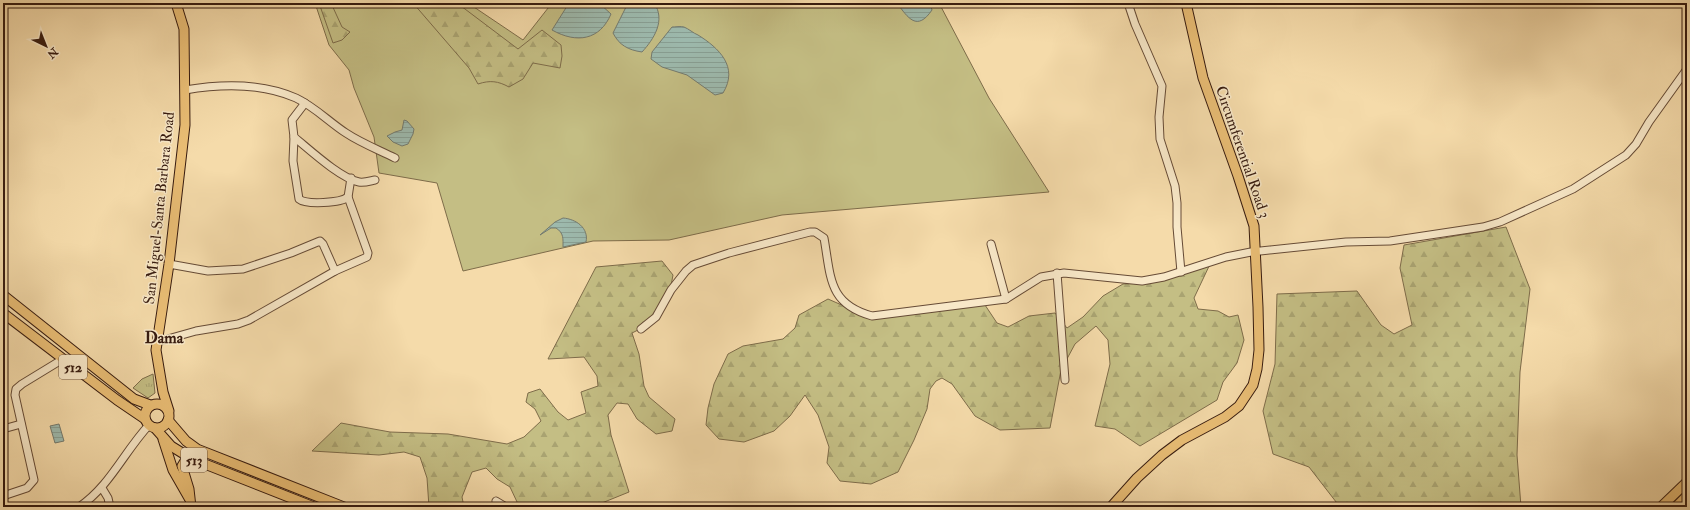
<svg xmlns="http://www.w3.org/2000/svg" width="1690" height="510" font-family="'IM FELL Double Pica',serif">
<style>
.grass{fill:#c4be84;stroke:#7e6c4a}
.forest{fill:url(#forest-firs);stroke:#7e6c4a}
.park{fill:url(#park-tufts);stroke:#7e6c4a}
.water{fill:url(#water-rules);stroke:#747a6e}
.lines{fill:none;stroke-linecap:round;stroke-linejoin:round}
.minor-casing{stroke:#664b36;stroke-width:9}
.major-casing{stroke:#371b0f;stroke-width:11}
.minor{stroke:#f8e8c8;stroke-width:7}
.major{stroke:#eabe75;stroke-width:9}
.labels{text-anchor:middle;stroke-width:3;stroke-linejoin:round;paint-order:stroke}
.shield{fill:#f8e8c8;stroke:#715846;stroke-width:1}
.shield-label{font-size:14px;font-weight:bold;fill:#371b0f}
.street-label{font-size:15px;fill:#371b0f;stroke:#f8e8c8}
.neighbourhood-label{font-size:16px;font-weight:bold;fill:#371b0f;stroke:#f8e8c8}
</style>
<defs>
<pattern id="forest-firs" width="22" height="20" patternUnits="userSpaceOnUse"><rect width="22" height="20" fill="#c4be84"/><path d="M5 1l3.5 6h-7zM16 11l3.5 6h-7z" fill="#a9a371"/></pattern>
<pattern id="park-tufts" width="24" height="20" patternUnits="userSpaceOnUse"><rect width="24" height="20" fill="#c4be84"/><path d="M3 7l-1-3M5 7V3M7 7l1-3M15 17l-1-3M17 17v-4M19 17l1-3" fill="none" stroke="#a9a371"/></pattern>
<pattern id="water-rules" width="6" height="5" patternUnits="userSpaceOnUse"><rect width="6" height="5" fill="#9dbaae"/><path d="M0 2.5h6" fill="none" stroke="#889f94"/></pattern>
</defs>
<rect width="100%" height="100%" fill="#f5dbaa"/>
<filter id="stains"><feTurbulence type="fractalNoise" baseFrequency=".005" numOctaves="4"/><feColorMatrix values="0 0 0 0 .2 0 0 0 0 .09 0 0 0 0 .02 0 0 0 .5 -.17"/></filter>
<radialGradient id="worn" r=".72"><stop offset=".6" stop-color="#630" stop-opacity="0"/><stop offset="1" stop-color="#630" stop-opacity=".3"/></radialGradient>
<polygon class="grass" points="315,3 468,3 523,40 552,3 939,3 989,98 1049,192 782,215 669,240 593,241 463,271 437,183 379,173 374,137 354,88 349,70 329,45"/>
<g class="forest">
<polygon points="319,3 331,3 342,27 350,32 342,40 333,43"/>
<path d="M413 3H457L518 49 542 30 561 45 562 56 560 68 533 63 523 79 509 87C498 81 490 80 478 84L469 68Z"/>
<polygon points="1506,227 1530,289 1520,372 1517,455 1521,507 1340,507 1309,467 1273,454 1263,411 1275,364 1277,294 1357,291 1381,325 1394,334 1412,325 1400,268 1404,245"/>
<polygon points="662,261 673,275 669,296 654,322 632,333 639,354 644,386 649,397 675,419 672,431 656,434 637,419 628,404 617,403 608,415 611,435 629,492 592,507 516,507 518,504 510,487 497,479 486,468 472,472 462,497 464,507 429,507 427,478 420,457 404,452 379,455 312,451 341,423 390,432 448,434 507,444 524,437 541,421 535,409 526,402 528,393 540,389 558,412 568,420 586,413 581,392 598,386 597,376 584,357 548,359 596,267"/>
<polygon points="1211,262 1194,298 1198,309 1218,311 1229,317 1238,315 1244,340 1237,363 1223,382 1217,400 1140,446 1115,429 1095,426 1110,364 1108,340 1096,326 1075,344 1061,370 1050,428 1000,430 975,416 952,384 942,378 936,381 930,389 927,409 914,440 898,472 871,484 840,481 827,463 829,447 818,415 805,395 790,416 774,431 744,442 719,439 706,425 708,408 714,384 728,354 743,346 783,339 795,328 799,315 828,299 869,317 983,302 997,323 1008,327 1029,316 1055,313 1067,328 1083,317 1103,296 1123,284 1144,283"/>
</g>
<polygon class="park" points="153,374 155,393 148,398 133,388 142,379"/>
<g class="water">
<path d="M569 3H599L611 14C600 40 577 44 552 30Z"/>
<path d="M628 3H654C666 20 654 39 642 52 628 50 619 45 613 33Z"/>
<path d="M897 3H930L932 10C917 32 908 18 897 3Z"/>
<path d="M672 27C675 27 681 26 684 27 689 29 693 33 698 35 719 48 739 67 723 93L715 95 687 75 662 67 651 59 652 52Z"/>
<polygon points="404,120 407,121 414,129 413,134 408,144 402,146 393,142 387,136 395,132 402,130"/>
<path d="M563 218C576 219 589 228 586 242L563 247C563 239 564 233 556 228H551L540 235 555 222Z"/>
<polygon points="59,424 64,441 55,443 50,426"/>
</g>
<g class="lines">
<g class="minor-casing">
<g id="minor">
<polyline points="1128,3 1135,24 1162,86 1159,117 1160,139 1175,186 1177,203 1177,227 1181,272"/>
<path d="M185 90C220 84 262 83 296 98 315 107 329 122 346 133 361 143 379 150 395 158"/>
<path d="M305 103 292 120 294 137C310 150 340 178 359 182 364 183 370 181 375 180"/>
<path d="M294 137 293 161 299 199C306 205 341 203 348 197"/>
<polyline points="991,244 1006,299"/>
<polyline points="169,264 208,271 243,269 291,253 320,241 323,244 335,271"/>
<polyline points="1057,273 1065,380"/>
<path d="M641 329 656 317 671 290 686 271 693 265 729 253 810 232H815L824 238C831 277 828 304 872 316L1006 299 1041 277 1064 273 1142 281 1164 277 1226 257 1251 252 1346 242 1390 241 1483 227 1500 222 1573 189 1626 155 1636 144 1649 122 1687 69"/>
<polyline points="157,342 196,331 238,324 249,320 335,271 367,257 368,253 348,197 351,178"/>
<polyline points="3,429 21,424"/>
<polyline points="102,488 108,498 110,507"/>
<polyline points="3,496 27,488 34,480 15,395 16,389 22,384 63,359"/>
<polyline points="496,501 506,507"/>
<path d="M79 507C110 486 124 452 149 425"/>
</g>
</g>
<g class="major-casing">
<g id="major">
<polyline points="3,295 134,399 150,405"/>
<polyline points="3,313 117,400 145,419"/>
<circle cx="157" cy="416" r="12"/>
<polyline points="169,411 163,392 156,350 169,264 185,125 184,29 176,3"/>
<polyline points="168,420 186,441 197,449 344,507"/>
<polyline points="155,428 171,446 192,459 314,507"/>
<polyline points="163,439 173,470 189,498"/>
<polyline points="191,507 189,489 182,466 185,461 192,459"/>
<polyline points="1111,507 1137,478 1162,455 1182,440 1225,417 1239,406 1253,385 1257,369 1259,350 1258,307 1254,226 1238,176 1203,78 1186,3"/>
<polyline points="1661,507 1687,482"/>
<polyline points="1676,507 1687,496"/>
</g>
</g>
<use href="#minor" class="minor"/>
<use href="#major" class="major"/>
</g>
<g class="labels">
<g class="shield">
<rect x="59" y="355" width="28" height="24" rx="3"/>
<rect x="181" y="448" width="26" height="24" rx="3"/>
</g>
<g class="shield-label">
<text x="73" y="372">512</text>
<text x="194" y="465">513</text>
</g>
<g class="street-label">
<text transform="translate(1243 152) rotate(71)" y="5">Circumferential Road 3</text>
<text transform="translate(159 208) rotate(-84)" y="5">San Miguel-Santa Barbara Road</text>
</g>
<g class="neighbourhood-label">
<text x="164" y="343">Dama</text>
</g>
</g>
<rect width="1690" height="510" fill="none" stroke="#f5dbaa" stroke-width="16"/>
<rect x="4" y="4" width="1682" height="502" fill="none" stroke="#371b0f" stroke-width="2"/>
<rect x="8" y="8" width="1674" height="494" fill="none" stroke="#371b0f"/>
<g transform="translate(46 46) rotate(137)" stroke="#f8e8c8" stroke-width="3" paint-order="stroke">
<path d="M0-3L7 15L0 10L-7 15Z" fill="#371b0f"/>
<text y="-6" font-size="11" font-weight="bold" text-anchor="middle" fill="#371b0f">N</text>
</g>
<rect width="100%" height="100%" filter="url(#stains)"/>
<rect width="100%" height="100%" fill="url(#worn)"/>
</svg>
